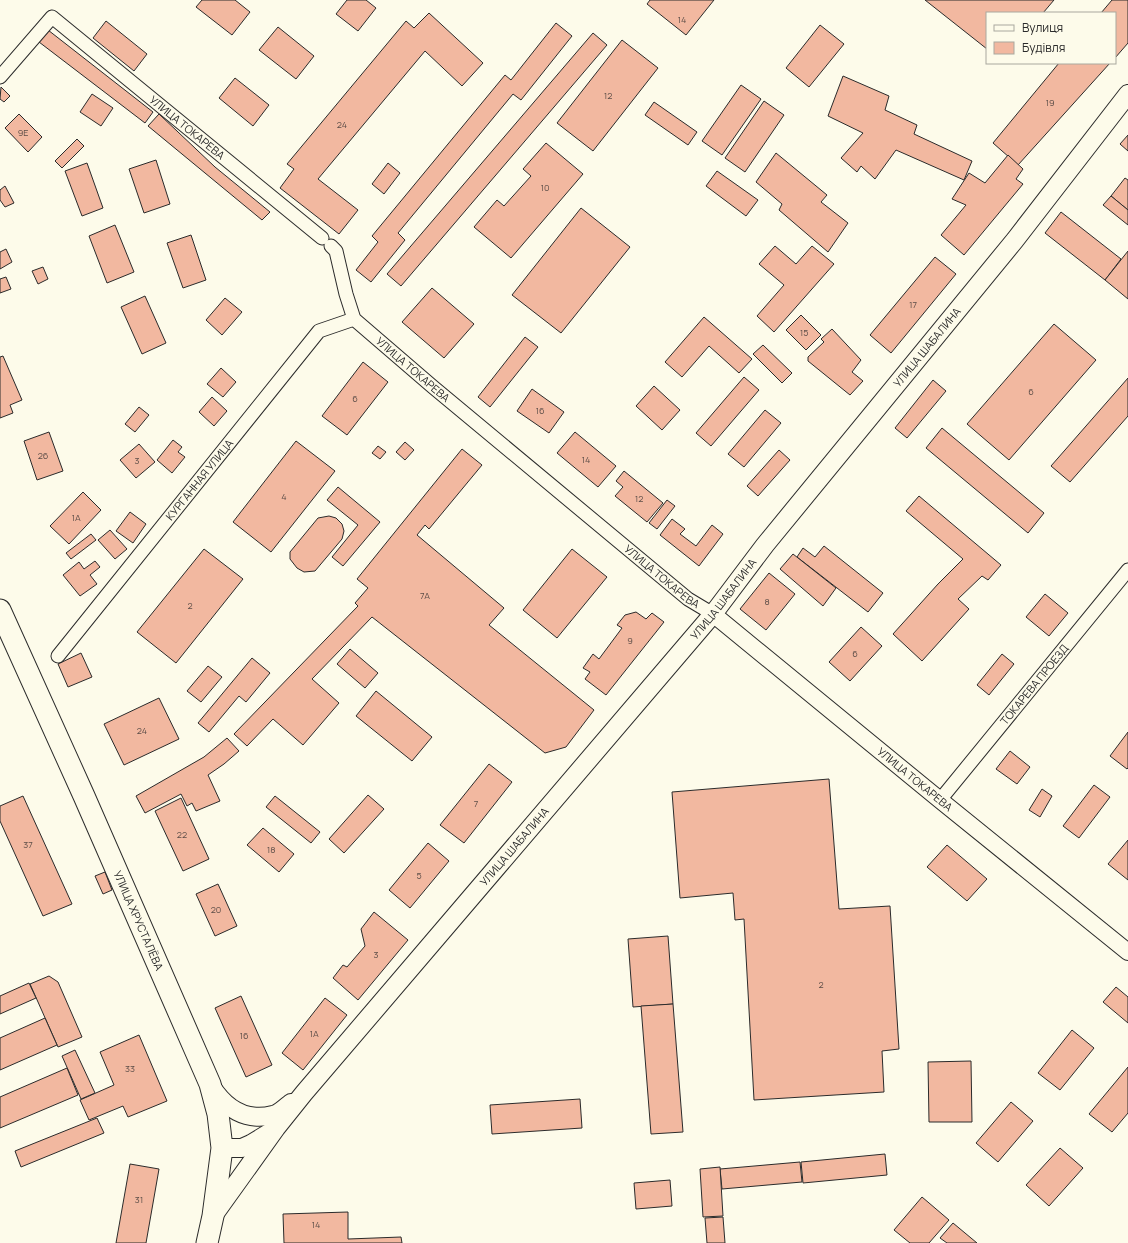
<svg xmlns="http://www.w3.org/2000/svg" width="1128" height="1243" font-family="Manrope,sans-serif">
<style>
.building{fill:#f2b8a0;stroke:#2b2b2b}
.lines{fill:none;stroke-linecap:round;stroke-linejoin:round}
.minor-casing{stroke:#2b2b2b;stroke-width:15}
.tertiary-casing{stroke:#2b2b2b;stroke-width:18}
.secondary-casing{stroke:#2b2b2b;stroke-width:20}
.primary-casing{stroke:#2b2b2b;stroke-width:23}
.minor{stroke:#fdfbea;stroke-width:13}
.tertiary{stroke:#fdfbea;stroke-width:16}
.secondary{stroke:#fdfbea;stroke-width:18}
.primary{stroke:#fdfbea;stroke-width:21}
.labels{text-anchor:middle;stroke-width:3;stroke-linejoin:round;paint-order:stroke}
.number-label{font-size:9px;fill:#5d4e48}
.street-label{font-size:11px;fill:#2b2b2b;stroke:#fdfbea}
</style>
<rect width="100%" height="100%" fill="#fdfbea"/>
<g class="building">
<polygon points="202,0 235,0 250,12 232,35 196,7"/>
<polygon points="347,0 366,0 376,8 358,31 336,14"/>
<polygon points="650,0 714,0 686,35 647,4"/>
<polygon points="925,0 1054,0 1043,13 987,13 987,49"/>
<polygon points="1112,0 1128,0 1128,43 1115,58 1115,13 1101,13"/>
<polygon points="429,13 483,63 462,86 425,51 318,179 358,210 339,234 280,188 294,169 287,164 406,21 414,28"/>
<polygon points="106,21 147,54 134,71 93,38"/>
<polygon points="556,23 572,36 521,100 513,94 398,233 405,240 371,282 356,270 378,242 372,236 505,75 511,80"/>
<polygon points="820,25 844,44 809,87 786,68"/>
<polygon points="278,27 314,56 296,79 259,50"/>
<polygon points="48,30 153,112 145,123 39,42"/>
<polygon points="593,33 607,45 401,286 387,274"/>
<polygon points="622,40 658,68 593,151 557,123"/>
<polygon points="1059,63 1110,63 1018,165 993,143"/>
<polygon points="843,76 889,96 885,110 917,125 914,134 972,161 964,180 896,150 875,179 861,166 857,172 841,158 863,133 828,116"/>
<polygon points="235,78 269,105 253,126 219,98"/>
<polygon points="741,85 761,99 722,155 702,141"/>
<polygon points="1,87 10,96 4,102 0,99"/>
<polygon points="92,94 113,108 101,126 80,112"/>
<polygon points="764,101 784,115 745,172 725,158"/>
<polygon points="654,102 697,132 688,145 645,115"/>
<polygon points="19,114 42,137 28,152 5,128"/>
<polygon points="159,114 215,167 270,212 262,220 148,126"/>
<polygon points="1128,135 1128,151 1120,144"/>
<polygon points="77,139 84,146 62,168 55,161"/>
<polygon points="546,143 583,174 511,258 474,227 497,200 504,206 531,176 523,169"/>
<polygon points="776,153 827,195 821,202 848,223 828,252 779,210 782,204 756,182"/>
<polygon points="1008,155 1023,169 1016,179 1023,184 964,255 941,235 966,205 952,199 969,173 985,183"/>
<polygon points="156,160 170,204 144,213 129,169"/>
<polygon points="87,163 103,208 82,216 65,171"/>
<polygon points="388,163 400,173 384,194 372,184"/>
<polygon points="717,171 758,200 746,216 706,186"/>
<polygon points="1125,178 1128,180 1128,210 1111,196"/>
<polygon points="5,186 14,203 5,207 0,200 0,190"/>
<polygon points="1111,196 1128,210 1128,225 1103,205"/>
<polygon points="581,208 630,247 561,333 512,295"/>
<polygon points="1061,212 1121,259 1105,280 1045,233"/>
<polygon points="115,225 134,272 107,283 89,236"/>
<polygon points="191,235 206,280 183,288 167,243"/>
<polygon points="775,246 796,264 812,246 834,264 774,332 757,316 784,285 759,264"/>
<polygon points="6,249 12,262 0,269 0,252"/>
<polygon points="1128,251 1128,299 1105,280"/>
<polygon points="935,257 956,274 891,353 870,335"/>
<polygon points="43,267 48,279 38,284 32,271"/>
<polygon points="6,277 11,289 0,293 0,279"/>
<polygon points="432,288 474,324 444,358 402,322"/>
<polygon points="145,296 166,343 142,354 121,307"/>
<polygon points="225,298 242,312 222,335 206,320"/>
<polygon points="801,315 821,335 806,350 786,330"/>
<polygon points="704,317 752,359 739,373 709,346 682,377 665,362"/>
<polygon points="1054,324 1096,360 1009,460 967,424"/>
<polygon points="832,329 861,360 852,372 863,381 850,395 808,361 808,357 824,342 821,339"/>
<polygon points="525,337 538,347 490,407 478,397"/>
<polygon points="763,345 792,373 782,383 753,354"/>
<polygon points="3,356 22,400 10,405 13,413 0,418 0,357"/>
<polygon points="363,362 388,382 347,435 322,416"/>
<polygon points="221,368 236,382 223,397 207,384"/>
<polygon points="744,377 759,390 711,446 696,433"/>
<polygon points="1128,378 1128,416 1070,482 1051,466"/>
<polygon points="933,380 946,391 907,438 895,428"/>
<polygon points="654,386 680,410 662,430 636,406"/>
<polygon points="532,389 564,412 549,433 517,411"/>
<polygon points="212,397 227,411 214,426 199,412"/>
<polygon points="139,407 149,415 135,432 125,424"/>
<polygon points="765,410 781,423 744,467 728,454"/>
<polygon points="942,428 1044,513 1028,533 926,448"/>
<polygon points="49,432 63,471 37,480 24,441"/>
<polygon points="575,432 616,466 598,487 557,453"/>
<polygon points="173,440 182,447 178,452 185,457 172,473 157,460"/>
<polygon points="296,441 335,471 271,552 233,522"/>
<polygon points="405,442 414,450 405,460 396,452"/>
<polygon points="139,444 155,462 136,478 120,460"/>
<polygon points="378,446 386,452 380,459 372,453"/>
<polygon points="462,449 482,465 429,529 425,525 417,535 504,608 489,625 594,710 566,747 545,753 372,617 312,679 339,703 303,745 273,719 247,746 234,734 358,606 355,603 368,588 357,579"/>
<polygon points="779,450 790,460 758,496 747,486"/>
<polygon points="624,471 663,503 647,522 615,496 623,487 616,481"/>
<polygon points="338,487 380,522 343,566 332,557 358,525 327,500"/>
<polygon points="83,492 101,510 69,544 50,526"/>
<polygon points="919,496 1001,565 988,580 982,576 958,599 969,609 922,661 893,634 938,584 963,559 906,511"/>
<polygon points="667,500 675,506 657,529 649,523"/>
<polygon points="130,512 146,524 133,543 116,531"/>
<polygon points="329,516 336,518 342,524 344,531 342,539 315,571 304,572 297,568 290,559 290,552 318,518"/>
<polygon points="672,519 685,529 680,534 696,546 712,525 723,534 699,566 660,535"/>
<polygon points="110,530 127,549 115,559 98,540"/>
<polygon points="91,534 96,540 71,559 66,553"/>
<polygon points="824,546 883,593 868,612 797,557 803,548 815,557"/>
<polygon points="204,549 243,579 176,663 137,632"/>
<polygon points="572,549 607,577 557,638 523,610"/>
<polygon points="793,554 836,588 823,606 780,569"/>
<polygon points="95,561 100,567 90,575 97,584 80,596 63,575 79,562 84,569"/>
<polygon points="769,573 795,594 766,630 740,609"/>
<polygon points="1045,594 1068,613 1049,636 1026,617"/>
<polygon points="636,612 646,619 652,613 664,622 606,695 585,679 590,672 583,668 593,654 599,659 622,628 617,625 625,615"/>
<polygon points="861,627 882,646 850,681 829,662"/>
<polygon points="350,649 378,673 365,688 337,664"/>
<polygon points="81,653 92,677 68,687 58,664"/>
<polygon points="1002,654 1014,664 989,695 977,685"/>
<polygon points="252,658 270,673 246,702 239,696 209,732 198,723"/>
<polygon points="208,666 222,677 201,702 187,691"/>
<polygon points="376,691 432,737 412,761 356,716"/>
<polygon points="159,698 179,739 124,765 104,724"/>
<polygon points="1128,732 1128,768 1127,769 1110,756"/>
<polygon points="227,738 239,751 224,764 208,775 220,801 196,811 192,803 187,806 181,794 145,813 136,796 204,757"/>
<polygon points="1010,751 1030,767 1017,784 996,769"/>
<polygon points="489,764 512,782 464,843 440,825"/>
<polygon points="829,779 839,909 890,906 899,1049 882,1051 884,1092 754,1100 744,919 735,920 733,893 680,898 672,792"/>
<polygon points="1094,785 1110,797 1079,838 1063,826"/>
<polygon points="1042,789 1052,796 1040,817 1029,810"/>
<polygon points="368,795 384,809 344,853 329,839"/>
<polygon points="23,796 72,904 43,916 0,821 0,806"/>
<polygon points="275,796 320,832 311,843 266,807"/>
<polygon points="181,798 209,859 183,871 155,811"/>
<polygon points="263,828 294,854 279,872 247,845"/>
<polygon points="1128,840 1128,880 1108,864"/>
<polygon points="428,843 449,861 410,908 389,890"/>
<polygon points="947,845 987,879 967,901 927,867"/>
<polygon points="105,872 112,890 103,894 95,876"/>
<polygon points="218,884 237,926 215,936 196,894"/>
<polygon points="374,912 408,940 358,1000 333,978 343,965 347,967 365,946 361,929"/>
<polygon points="668,936 673,1004 633,1007 628,939"/>
<polygon points="49,976 58,982 82,1037 58,1047 30,984"/>
<polygon points="29,983 36,998 0,1014 0,996"/>
<polygon points="1116,987 1128,997 1128,1023 1103,1002"/>
<polygon points="241,996 272,1065 246,1077 215,1008"/>
<polygon points="325,998 347,1015 303,1070 282,1053"/>
<polygon points="673,1004 683,1132 651,1134 641,1006"/>
<polygon points="45,1018 57,1045 0,1070 0,1038"/>
<polygon points="1072,1030 1094,1048 1060,1090 1038,1073"/>
<polygon points="139,1035 167,1101 128,1117 123,1106 89,1120 80,1100 114,1085 100,1052"/>
<polygon points="75,1050 95,1093 81,1099 62,1056"/>
<polygon points="971,1061 972,1122 929,1122 928,1062"/>
<polygon points="1128,1067 1128,1113 1112,1132 1089,1114"/>
<polygon points="67,1068 78,1095 0,1128 0,1097"/>
<polygon points="580,1099 582,1128 492,1134 490,1105"/>
<polygon points="1011,1102 1033,1121 998,1162 976,1143"/>
<polygon points="97,1118 104,1133 21,1167 15,1151"/>
<polygon points="1060,1148 1083,1168 1049,1206 1026,1185"/>
<polygon points="885,1154 887,1175 803,1183 801,1162"/>
<polygon points="800,1162 802,1182 722,1189 720,1169"/>
<polygon points="130,1164 159,1169 146,1243 116,1243"/>
<polygon points="720,1167 723,1216 703,1217 700,1169"/>
<polygon points="670,1180 672,1206 636,1209 634,1183"/>
<polygon points="922,1197 949,1220 929,1243 910,1243 894,1230"/>
<polygon points="348,1212 348,1239 401,1237 402,1243 284,1243 283,1214"/>
<polygon points="723,1217 725,1243 707,1243 705,1218"/>
<polygon points="953,1223 977,1243 947,1243 940,1238"/>
</g>
<g class="lines">
<g class="minor-casing">
<g id="minor">
<path id="s1" d="M0 77 52 17 322 238"/>
<path id="s2" d="M331 246 336 251 346 294 354 319 433 387 688 599 713 614"/>
<path id="s3" d="M58 656 319 331 354 319"/>
<path id="s4" d="M940 800 1128 570"/>
</g>
</g>
<g class="tertiary-casing">
<g id="tertiary">
<path id="s5" d="M713 614 940 800 1128 952"/>
</g>
</g>
<g class="secondary-casing">
<g id="secondary">
<path d="M211 1086C225 1108 246 1122 273 1115 279 1114 286 1107 291 1103"/>
<polyline points="222,1148 242,1148 251,1144 269,1133"/>
<path id="s6" d="M213 1216 276 1128 304 1093 713 614 765 545 1015 240 1128 94"/>
</g>
</g>
<g class="primary-casing">
<g id="primary">
<path id="s7" d="M0 610 84 796 210 1084 218 1114 222 1148 213 1216 207 1243"/>
</g>
</g>
<use href="#minor" class="minor"/>
<use href="#tertiary" class="tertiary"/>
<use href="#secondary" class="secondary"/>
<use href="#primary" class="primary"/>
</g>
<g class="labels">
<g class="number-label">
<text x="682" y="23">14</text>
<text x="608" y="99">12</text>
<text x="1050" y="106">19</text>
<text x="342" y="128">24</text>
<text x="23" y="136">9Е</text>
<text x="545" y="191">10</text>
<text x="913" y="308">17</text>
<text x="804" y="336">15</text>
<text x="1031" y="395">6</text>
<text x="355" y="402">6</text>
<text x="540" y="414">16</text>
<text x="43" y="459">26</text>
<text x="586" y="463">14</text>
<text x="137" y="464">3</text>
<text x="284" y="500">4</text>
<text x="639" y="502">12</text>
<text x="76" y="521">1А</text>
<text x="425" y="599">7А</text>
<text x="767" y="605">8</text>
<text x="190" y="609">2</text>
<text x="630" y="644">9</text>
<text x="855" y="657">6</text>
<text x="142" y="734">24</text>
<text x="476" y="807">7</text>
<text x="182" y="838">22</text>
<text x="28" y="848">37</text>
<text x="271" y="853">18</text>
<text x="419" y="879">5</text>
<text x="216" y="913">20</text>
<text x="376" y="958">3</text>
<text x="821" y="988">2</text>
<text x="314" y="1037">1А</text>
<text x="244" y="1039">16</text>
<text x="130" y="1072">33</text>
<text x="139" y="1203">31</text>
<text x="316" y="1228">14</text>
</g>
<g class="street-label">
<text dy="4" stroke="none"><textPath href="#s1" startOffset="254">УЛИЦА ТОКАРЕВА</textPath></text>
<text dy="4" stroke="none"><textPath href="#s6" startOffset="1125">УЛИЦА ШАБАЛИНА</textPath></text>
<text dy="4" stroke="none"><textPath href="#s2" startOffset="155">УЛИЦА ТОКАРЕВА</textPath></text>
<text dy="4" stroke="none"><textPath href="#s3" startOffset="226">КУРГАННАЯ УЛИЦА</textPath></text>
<text dy="4" stroke="none"><textPath href="#s2" startOffset="479">УЛИЦА ТОКАРЕВА</textPath></text>
<text dy="4" stroke="none"><textPath href="#s6" startOffset="801">УЛИЦА ШАБАЛИНА</textPath></text>
<text dy="4" stroke="none"><textPath href="#s4" startOffset="149">ТОКАРЕВА ПРОЕЗД</textPath></text>
<text dy="4" stroke="none"><textPath href="#s5" startOffset="261">УЛИЦА ТОКАРЕВА</textPath></text>
<text dy="4" stroke="none"><textPath href="#s6" startOffset="477">УЛИЦА ШАБАЛИНА</textPath></text>
<text dy="4" stroke="none"><textPath href="#s7" startOffset="340">УЛИЦА ХРУСТАЛЁВА</textPath></text>
</g>
</g>
<rect x="986" y="12" width="130" height="52" fill="#fdfbea" stroke="#a9a89e"/>
<rect x="994" y="25" width="20" height="6" fill="#fdfbea" stroke="#a9a89e"/>
<text x="1022" y="32" font-size="12" fill="#2b2b2b">Вулиця</text>
<rect x="994" y="42" width="20" height="12" fill="#f2b8a0" stroke="#a9a89e"/>
<text x="1022" y="52" font-size="12" fill="#2b2b2b">Будівля</text>
</svg>
